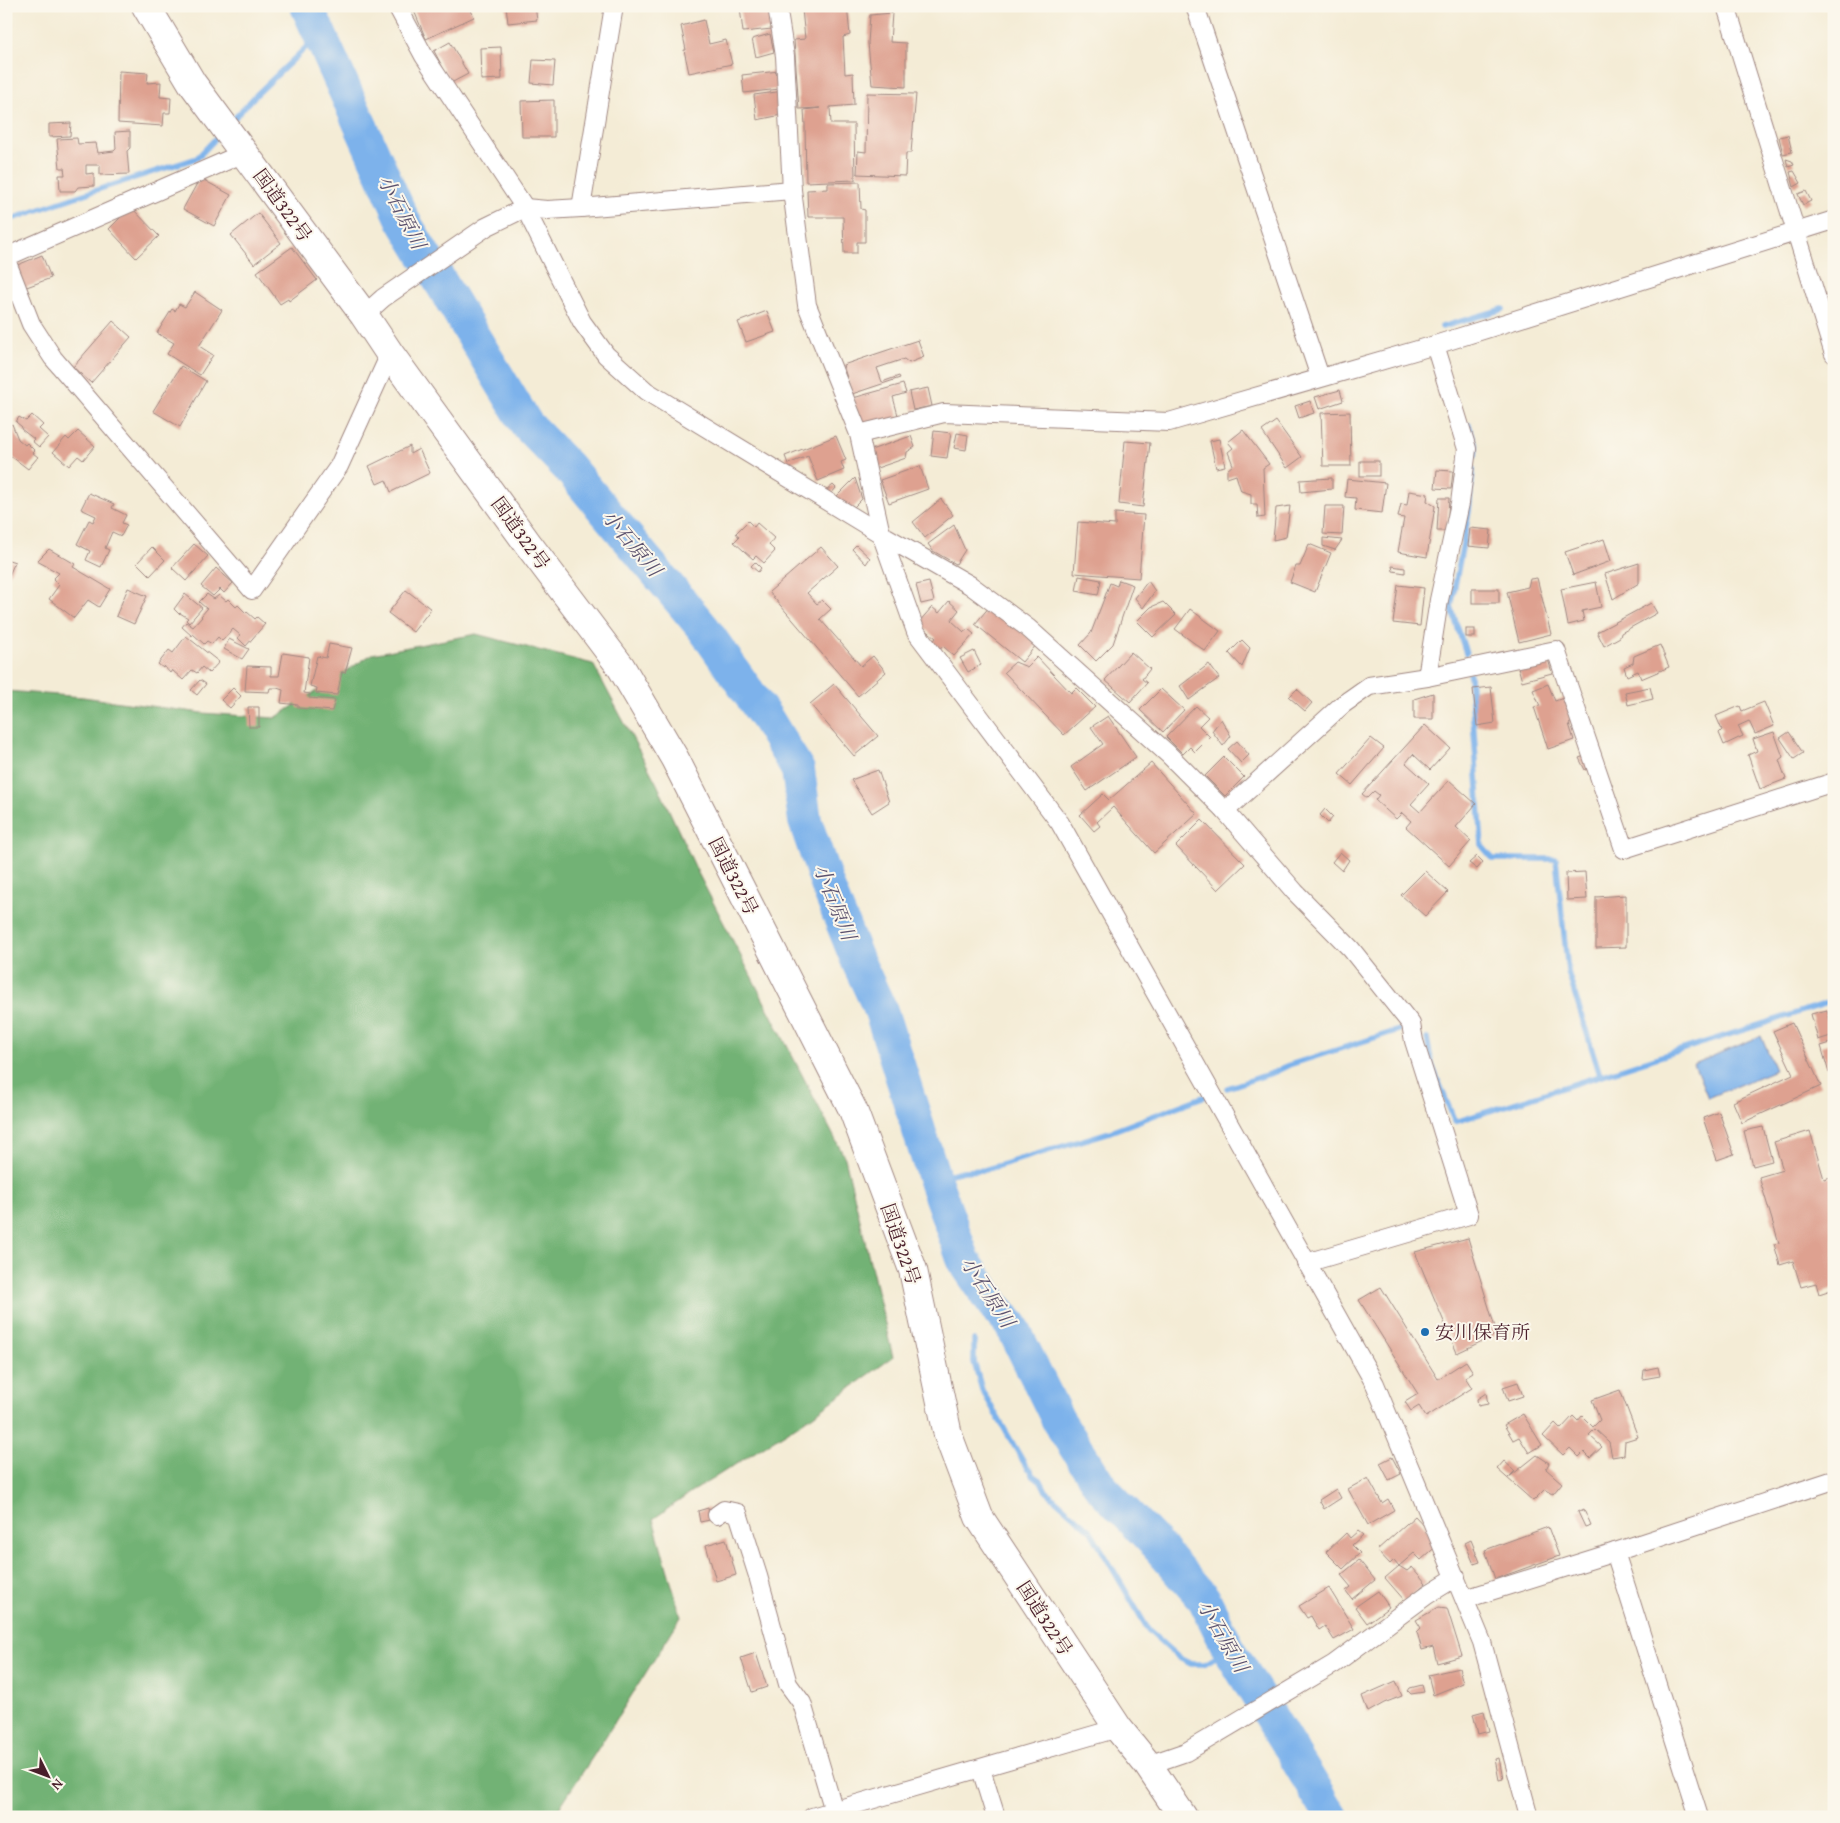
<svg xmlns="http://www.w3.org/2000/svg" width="1840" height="1823" font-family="'Gentium Book Plus','Noto Serif JP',serif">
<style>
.forest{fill:#72b274;stroke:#5e6850}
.water{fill:#7db2eb;stroke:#64688b}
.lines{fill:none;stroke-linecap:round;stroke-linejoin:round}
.stream{stroke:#7db2eb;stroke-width:5.5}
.river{stroke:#7db2eb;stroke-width:34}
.building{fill:#dea190}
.minor-casing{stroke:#9f8680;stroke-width:20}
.trunk-casing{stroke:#9f8680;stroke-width:30}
.minor{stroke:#fff;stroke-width:18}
.trunk{stroke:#fff;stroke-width:28}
.poi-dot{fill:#1f6fb2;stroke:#fbf7ec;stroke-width:2}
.labels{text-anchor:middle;stroke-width:4;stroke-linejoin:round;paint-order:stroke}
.street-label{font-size:19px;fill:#4a1f2b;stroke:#fbf7ec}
.poi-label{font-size:19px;fill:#4a1f2b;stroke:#fbf7ec;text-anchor:start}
.water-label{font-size:20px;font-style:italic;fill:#5c526e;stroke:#fbf7ec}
</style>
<rect width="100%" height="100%" fill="#fbf7ec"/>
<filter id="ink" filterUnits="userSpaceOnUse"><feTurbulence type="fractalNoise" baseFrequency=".02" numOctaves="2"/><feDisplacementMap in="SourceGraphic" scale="10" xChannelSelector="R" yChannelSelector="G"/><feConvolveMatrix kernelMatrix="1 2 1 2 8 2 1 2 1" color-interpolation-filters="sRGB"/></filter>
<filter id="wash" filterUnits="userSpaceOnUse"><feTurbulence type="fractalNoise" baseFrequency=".0096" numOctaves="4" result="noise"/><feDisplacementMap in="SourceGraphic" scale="20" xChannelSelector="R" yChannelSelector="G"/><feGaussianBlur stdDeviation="1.12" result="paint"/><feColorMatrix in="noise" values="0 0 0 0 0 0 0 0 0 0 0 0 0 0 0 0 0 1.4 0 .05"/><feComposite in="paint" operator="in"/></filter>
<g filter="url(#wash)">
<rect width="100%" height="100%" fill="#f4ecd6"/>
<polygon class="forest" points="476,634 593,664 657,784 698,873 845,1158 893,1357 812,1416 695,1490 653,1519 681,1617 594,1755 553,1817 6,1817 6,691 83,697 202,713 275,718 372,654"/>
<polygon class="water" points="1761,1036 1775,1070 1708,1098 1694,1064"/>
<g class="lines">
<g class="stream">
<polyline points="230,123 255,96 320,34"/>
<polyline points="6,221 81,195 197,158 221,133"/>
<polyline points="1442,327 1503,309"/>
<polyline points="1469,425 1476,446 1475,455"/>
<polyline points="1466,653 1451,607 1469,511 1473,469"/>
<polyline points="1470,675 1482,846 1493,859 1556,859 1568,972 1600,1075"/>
<polyline points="1427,1039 1432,1065 1455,1122 1834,1001"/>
<polyline points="1227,1088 1275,1072 1289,1065 1399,1030"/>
<polyline points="934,1178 963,1171 984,1170 1110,1132 1208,1095"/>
<polyline points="974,1340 974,1362 982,1390 1027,1468 1031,1470 1032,1475 1041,1481 1046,1491 1090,1530 1149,1631 1179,1658 1191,1664 1204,1664 1229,1649"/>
</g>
<polyline class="river" points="307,6 403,220 527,425 568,467 704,629 767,719 798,770 805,821 829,890 858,962 881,1011 934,1178 964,1261 996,1308 1012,1326 1058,1420 1101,1487 1153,1541 1204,1599 1229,1649 1332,1817"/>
</g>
<g id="blocks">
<g class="building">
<polygon points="412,6 469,6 474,17 426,39"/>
<polygon points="506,6 535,6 537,20 508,23"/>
<polygon points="752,6 770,6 772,29 743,32 740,8"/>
<polygon points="829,6 847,6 850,35 843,37 845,74 853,73 854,105 830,107 831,124 854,124 855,180 806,182 805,125 804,110 820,108 799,109 794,40 805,39 802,9"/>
<polygon points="892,13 890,42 906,43 906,87 872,85 868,43 870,15"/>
<polygon points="704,20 709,44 726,40 732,64 689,73 684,50 686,50 681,26"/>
<polygon points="770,34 774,52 756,57 752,39"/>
<polygon points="450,42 468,74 451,83 434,51"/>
<polygon points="501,47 502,79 481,80 480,48"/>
<polygon points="533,60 555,61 553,85 531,83"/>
<polygon points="119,71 148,73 147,83 161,82 160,97 171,98 170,113 164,113 163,126 118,123"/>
<polygon points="779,71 780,89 744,93 742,75"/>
<polygon points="784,91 786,114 757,120 754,95"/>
<polygon points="867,93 916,94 911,153 906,153 905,176 857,174 858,151 866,152"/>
<polygon points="554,100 554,137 522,137 521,101"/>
<polygon points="71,123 70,136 49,137 49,124"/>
<polygon points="130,131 130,148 127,151 129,174 100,175 100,165 86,165 86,174 94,173 94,186 78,187 75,191 60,191 59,175 65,175 64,168 60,168 57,139 77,138 78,144 96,143 98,153 114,151 116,149 115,132"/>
<polygon points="1788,135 1792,152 1783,154 1779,137"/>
<polygon points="1786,159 1792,161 1794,165 1788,167"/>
<polygon points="1794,171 1801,183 1794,187 1790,172"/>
<polygon points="200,178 231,195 214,226 183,209"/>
<polygon points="860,182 861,209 865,210 865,242 857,242 857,253 844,253 843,217 808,217 807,190 828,189 828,183"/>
<polygon points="1806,191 1811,201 1803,205 1798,194"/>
<polygon points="131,207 159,236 136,258 109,229"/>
<polygon points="258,213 281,243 254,264 231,235"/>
<polygon points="292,247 317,280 289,301 288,299 280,304 257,272"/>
<polygon points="42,255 51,278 24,288 15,266"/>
<polygon points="195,292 222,310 199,346 213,355 200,375 167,354 174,343 157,333 172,309 175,311 179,304 185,307"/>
<polygon points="767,311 775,332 746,342 738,322"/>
<polygon points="113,321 131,337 91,383 73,367"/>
<polygon points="918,340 924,357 909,363 904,359 877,368 882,382 899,376 900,378 852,394 843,365"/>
<polygon points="181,366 206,381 180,427 153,411"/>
<polygon points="903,384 906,393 893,397 899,419 862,429 853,398"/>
<polygon points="928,388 932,406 913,410 909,392"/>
<polygon points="1340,390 1343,401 1319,409 1315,397"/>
<polygon points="1310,401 1314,413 1299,418 1295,406"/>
<polygon points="1350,412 1351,466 1323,466 1321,413"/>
<polygon points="32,415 43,425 39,429 48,437 39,447 32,441 34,439 21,429 22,427 16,422 19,417 26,421"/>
<polygon points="1276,421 1302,457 1287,468 1262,431"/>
<polygon points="6,424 8,427 12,424 18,439 25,445 27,443 35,451 33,453 38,457 28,469 7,453 6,454"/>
<polygon points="1243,430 1269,464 1263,468 1265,517 1258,518 1257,504 1251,504 1251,494 1241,491 1236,475 1227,478 1227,470 1233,465 1228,452 1233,448 1228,442"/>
<polygon points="78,431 95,446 83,460 78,456 69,466 53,452 66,437 69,440"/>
<polygon points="934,431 951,433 947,458 931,456"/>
<polygon points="957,433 968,435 966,450 954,448"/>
<polygon points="836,436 846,460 841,462 844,470 818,481 808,456 788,464 785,456"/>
<polygon points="911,436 915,447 907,452 906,458 874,469 868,451"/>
<polygon points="1219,439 1225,466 1216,468 1210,441"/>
<polygon points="1125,441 1150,443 1143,507 1119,504"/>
<polygon points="410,446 410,454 419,449 430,473 391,492 386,480 377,484 369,466"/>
<rect x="1360" y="461" width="19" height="15"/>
<polygon points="920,466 928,489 889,503 880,480"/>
<polygon points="1437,470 1453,471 1451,489 1435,488"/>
<polygon points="855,478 862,499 849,512 834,499"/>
<polygon points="1332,478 1332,489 1301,492 1300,480"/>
<polygon points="1347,479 1386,483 1382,513 1355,510 1356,498 1345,497"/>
<polygon points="833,485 836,488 830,495 826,491"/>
<polygon points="1409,491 1428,494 1427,501 1435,506 1427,557 1398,552 1404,518 1398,517 1401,504 1407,505"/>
<polygon points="89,493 114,504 112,508 126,515 122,523 127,525 121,536 112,532 105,548 109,550 101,567 86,560 90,551 77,544 89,520 93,522 96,516 81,509"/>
<polygon points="1439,498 1449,498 1447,531 1437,531"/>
<polygon points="941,499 953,515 925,538 913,522"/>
<polygon points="1290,506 1286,537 1273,540 1276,508"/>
<polygon points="1325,506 1344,506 1342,535 1323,534"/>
<polygon points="1115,513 1144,515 1139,578 1074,573 1078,522 1115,525"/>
<polygon points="748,521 754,527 757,523 774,538 769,545 775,551 764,563 756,556 753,559 734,542 739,537 736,533"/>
<polygon points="954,525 965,550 956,564 933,551 928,544"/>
<polygon points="1470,528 1491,530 1489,548 1468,546"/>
<polygon points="1323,538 1342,540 1335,550 1323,546"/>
<polygon points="1604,539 1611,561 1573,575 1565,552"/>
<polygon points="194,544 208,556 186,581 172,568"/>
<polygon points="1309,544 1331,553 1315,592 1290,582 1296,566 1300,566"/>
<polygon points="856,545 870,558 866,564 852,549"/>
<polygon points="152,547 165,560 150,576 137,563"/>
<polygon points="821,547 838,566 807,593 817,604 822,600 831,609 820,619 861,666 873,656 886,672 858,696 769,592"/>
<polygon points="49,549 75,564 73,567 110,589 99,607 88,600 74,618 49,599 59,585 53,579 59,573 37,561"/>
<polygon points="6,559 15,562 6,582"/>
<polygon points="755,562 761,568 758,572 751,566"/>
<polygon points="1639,563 1639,583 1613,599 1605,574"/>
<polygon points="1392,566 1405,568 1405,573 1393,571"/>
<polygon points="216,568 233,583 224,593 220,589 213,596 201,586"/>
<polygon points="1079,576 1101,580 1098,595 1076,591"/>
<polygon points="1537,578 1551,634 1519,642 1507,592 1528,587 1530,579"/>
<polygon points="1119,580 1133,585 1113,644 1096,661 1080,645 1091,633 1110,583 1117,586"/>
<polygon points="1148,581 1155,591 1143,608 1135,598"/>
<polygon points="929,582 934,601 921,604 916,585"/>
<polygon points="1596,582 1601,607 1582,611 1584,621 1568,625 1561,589"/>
<polygon points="1398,585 1424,588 1420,626 1393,623"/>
<polygon points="128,588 147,596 134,624 116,616"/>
<rect x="1472" y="589" width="27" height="14"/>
<polygon points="406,590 431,609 413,632 388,613"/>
<polygon points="185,594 202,608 189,623 186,620 188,618 180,613 179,614 174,609"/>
<polygon points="207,594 214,599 219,595 226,601 228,599 236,607 238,605 246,613 247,612 255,619 257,617 265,624 246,646 238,638 240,635 233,629 222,641 218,637 212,644 207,641 204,644 193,634 192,636 182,627 186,622 193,627 202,617 201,616 207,609 199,602"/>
<polygon points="949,601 959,610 951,620 964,632 968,629 974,634 954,656 943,646 938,652 930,645 936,638 918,623 932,607 939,613"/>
<polygon points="1163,602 1176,615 1153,637 1137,621 1151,607"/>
<polygon points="1651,603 1657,613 1621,633 1620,637 1604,646 1597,632"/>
<polygon points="990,606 1037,644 1022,662 975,624"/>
<polygon points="1190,609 1220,631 1205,651 1175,629"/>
<rect x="1466" y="629" width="9" height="8"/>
<polygon points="186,636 219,662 209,673 202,667 197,673 192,670 183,680 172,670 170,673 164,666 163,668 158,664 169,650 173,653"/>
<polygon points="229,639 249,649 242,659 224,649"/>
<polygon points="1242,640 1250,648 1242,667 1229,653"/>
<polygon points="329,644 352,648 345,673 342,672 337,695 316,693 317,688 310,686 317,656 326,658"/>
<polygon points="1660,645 1669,667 1641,679 1638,671 1627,676 1624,667 1633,663 1634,656"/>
<polygon points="974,651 981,665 968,672 960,658"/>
<polygon points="1131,652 1150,669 1142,679 1147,683 1130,702 1105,680"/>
<polygon points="283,653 309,657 304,693 310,694 309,698 335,700 332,711 298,708 298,705 281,703 283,690 277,688 270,688 269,692 245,691 247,666 271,667 271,676 279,676"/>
<polygon points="1037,657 1071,693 1076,688 1095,707 1064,735 1004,672 1015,662 1027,667"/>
<polygon points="1548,659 1552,673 1522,681 1518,667"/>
<polygon points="1209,664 1219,678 1189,700 1180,686"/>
<polygon points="200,680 206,684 197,695 191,690"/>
<polygon points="834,684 878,736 854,756 810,704"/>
<polygon points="1548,684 1555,701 1566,697 1575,720 1569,724 1574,740 1548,749 1534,707 1540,706 1533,690"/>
<polygon points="1491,687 1495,723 1477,726 1473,689"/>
<polygon points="1650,687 1653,699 1628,705 1625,692"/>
<polygon points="233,688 241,696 230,708 221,700"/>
<polygon points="1161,689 1184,710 1163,732 1140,710"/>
<polygon points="1297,689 1312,703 1305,711 1289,697"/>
<polygon points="1433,693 1433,719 1414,719 1414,699"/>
<polygon points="1764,702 1774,726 1755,734 1749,721 1738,726 1743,736 1724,745 1719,733 1722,730 1716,716 1740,706 1742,711"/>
<polygon points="1196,706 1208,717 1199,726 1210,737 1195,752 1190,747 1183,754 1166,737"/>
<polygon points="248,707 259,707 259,727 249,727"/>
<polygon points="1108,716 1136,757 1087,791 1071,767 1103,744 1091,727"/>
<polygon points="1221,719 1231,736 1223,746 1212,731"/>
<polygon points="1425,725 1450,748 1430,770 1413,754 1406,763 1429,784 1411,804 1420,812 1449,780 1476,804 1456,827 1471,841 1449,866 1406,827 1411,821 1402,813 1396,819 1375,800 1379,795 1374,791 1367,798 1362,794"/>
<polygon points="1774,732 1783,757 1779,760 1786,779 1760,789 1748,755 1757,751 1753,739"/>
<polygon points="1789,732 1803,753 1794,759 1780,738"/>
<polygon points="1371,738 1384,748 1352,785 1339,774"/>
<polygon points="1237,741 1249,755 1241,763 1228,749"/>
<polygon points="1590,754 1597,767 1585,770 1579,758"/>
<polygon points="1224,757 1244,777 1225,796 1205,776"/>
<polygon points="1151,763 1197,814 1154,853 1113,807 1097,822 1100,826 1094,831 1080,815 1103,794 1109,800"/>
<polygon points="878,770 889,802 872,813 851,780"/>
<polygon points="1325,809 1333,817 1328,823 1320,815"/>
<polygon points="1202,820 1245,864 1218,890 1176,846"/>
<polygon points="1340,852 1349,860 1342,871 1332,862"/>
<polygon points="1477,856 1483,862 1477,869 1469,863"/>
<polygon points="1425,871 1448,892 1425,916 1401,895"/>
<polygon points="1585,872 1587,899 1567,900 1566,873"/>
<polygon points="1626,895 1626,947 1596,948 1596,897"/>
<polygon points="1827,1010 1834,1035 1818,1040 1811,1014"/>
<polygon points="1792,1023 1821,1086 1742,1123 1733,1102 1793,1074 1773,1031"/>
<polygon points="1834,1042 1834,1071 1829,1073 1821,1046"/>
<polygon points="1719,1112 1734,1154 1717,1160 1703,1118"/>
<polygon points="1763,1127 1772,1161 1753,1166 1744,1131"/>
<polygon points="1810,1131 1824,1179 1834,1176 1834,1289 1819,1294 1816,1283 1801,1287 1793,1261 1780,1265 1774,1244 1779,1243 1759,1177 1783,1170 1774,1142"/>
<polygon points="1468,1238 1497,1334 1457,1353 1415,1252"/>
<polygon points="1381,1287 1438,1379 1466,1361 1473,1372 1465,1377 1472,1388 1426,1417 1419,1406 1411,1411 1405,1402 1418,1394 1359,1300"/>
<polygon points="1658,1367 1660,1376 1643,1379 1644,1370"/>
<polygon points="1518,1382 1523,1396 1508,1401 1503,1387"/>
<polygon points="1620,1390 1638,1437 1625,1441 1624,1455 1612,1457 1609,1442 1595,1429 1589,1435 1602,1447 1590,1458 1584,1452 1579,1457 1570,1448 1563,1455 1543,1436 1555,1423 1561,1429 1573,1416 1578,1421 1582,1416 1593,1427 1600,1420 1592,1400"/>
<polygon points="1486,1393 1488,1404 1478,1406 1477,1399"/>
<polygon points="1523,1414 1542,1445 1529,1453 1519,1437 1513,1440 1504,1425"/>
<polygon points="1537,1455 1549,1463 1546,1469 1562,1483 1553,1494 1545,1489 1533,1501 1497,1469 1504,1461 1515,1471 1508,1478"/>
<polygon points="1392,1457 1401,1474 1389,1480 1380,1463"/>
<polygon points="1368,1478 1382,1503 1388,1499 1394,1510 1368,1525 1348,1489"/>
<polygon points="1336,1489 1341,1498 1324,1509 1319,1500"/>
<polygon points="708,1508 710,1520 700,1522 698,1511"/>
<polygon points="1584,1509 1591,1525 1585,1527 1578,1512"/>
<polygon points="1415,1516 1440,1543 1421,1560 1414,1553 1399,1566 1394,1560 1390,1564 1377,1550"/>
<polygon points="1548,1527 1559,1556 1495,1579 1485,1550"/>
<polygon points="1358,1531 1363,1535 1352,1545 1360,1553 1343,1569 1326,1552 1346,1533 1350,1538"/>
<polygon points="726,1539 736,1575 716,1581 706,1545"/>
<polygon points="1471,1540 1480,1562 1474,1564 1465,1543"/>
<polygon points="1359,1560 1375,1580 1352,1599 1346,1591 1351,1587 1341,1575"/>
<polygon points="1399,1566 1407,1571 1412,1567 1426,1583 1405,1601 1385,1578"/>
<polygon points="1329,1588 1354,1629 1334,1640 1325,1626 1319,1630 1311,1616 1307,1618 1299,1606"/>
<polygon points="1378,1591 1389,1607 1367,1623 1355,1607"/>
<polygon points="1439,1607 1447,1608 1462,1656 1437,1663 1433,1647 1422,1650 1417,1632 1421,1628 1416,1620"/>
<polygon points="756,1653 767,1687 752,1692 741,1658"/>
<polygon points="1459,1668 1463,1683 1433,1695 1428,1675"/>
<polygon points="1396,1681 1402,1696 1384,1703 1368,1712 1362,1696"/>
<polygon points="1422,1685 1424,1692 1411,1694 1408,1691 1410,1688"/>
<polygon points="1484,1711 1489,1731 1478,1734 1473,1714"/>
<polygon points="1499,1758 1503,1779 1499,1780 1495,1759"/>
</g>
</g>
</g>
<g filter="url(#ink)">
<use href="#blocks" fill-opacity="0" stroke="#9f8680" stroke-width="1"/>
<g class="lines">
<g class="minor-casing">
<g id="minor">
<polyline points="397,6 424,56 525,208 582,322 606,355 646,391 881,534 970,585 1028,628 1168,754 1225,811 1295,892 1351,949 1411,1024 1414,1041 1469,1215 1306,1263"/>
<polyline points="777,6 785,56 792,190 807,305 859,434 881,534 916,632 1060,823 1375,1384 1482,1642 1529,1817"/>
<polyline points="1195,6 1320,377"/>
<polyline points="1726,6 1834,354"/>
<polyline points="581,208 614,6"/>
<polyline points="6,257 244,153"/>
<polyline points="6,260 31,324 53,358 252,590 339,466 390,354"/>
<polyline points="364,315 383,298 486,227 525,208 547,210 581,208 792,190"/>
<polyline points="859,434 944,413 1169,422 1435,345 1834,220"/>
<polyline points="1427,677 1439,600 1460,503 1467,449 1435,345"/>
<polyline points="1225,811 1342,705 1369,686 1427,677 1556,650 1624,849 1834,782"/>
<polyline points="717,1515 724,1510 738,1513 758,1576 788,1684 802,1703 834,1811"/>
<polyline points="1615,1552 1699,1817"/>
<polyline points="1465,1599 1615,1552 1834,1480"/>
<polyline points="1148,1765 1186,1752 1334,1664 1427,1595 1456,1577"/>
<polyline points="981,1769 996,1817"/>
<polyline points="812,1817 1118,1728"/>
</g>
</g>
<g class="trunk-casing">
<polyline id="trunk" points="146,6 192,83 364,315 390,354 528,544 621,667 675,759 853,1110 913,1270 948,1435 979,1517 1118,1728 1148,1765 1183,1817"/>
</g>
<use href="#minor" class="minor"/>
<use href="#trunk" class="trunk"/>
</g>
</g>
<circle class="poi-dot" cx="1425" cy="1332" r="5"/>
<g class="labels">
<g class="street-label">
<text transform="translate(283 205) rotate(54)" y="7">国道322号</text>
<text transform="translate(521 533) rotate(54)" y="7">国道322号</text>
<text transform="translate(734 876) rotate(63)" y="7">国道322号</text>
<text transform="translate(901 1244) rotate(71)" y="7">国道322号</text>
<text transform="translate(1045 1618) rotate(57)" y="7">国道322号</text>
</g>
<g class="poi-label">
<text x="1435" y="1339">安川保育所</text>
</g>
<g class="water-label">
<text transform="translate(402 212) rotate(63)" y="7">小石原川</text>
<text transform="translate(632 543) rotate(50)" y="7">小石原川</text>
<text transform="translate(835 902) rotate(68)" y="7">小石原川</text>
<text transform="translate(988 1292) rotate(57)" y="7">小石原川</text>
<text transform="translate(1223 1636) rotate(60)" y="7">小石原川</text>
</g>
</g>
<rect width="1840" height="1823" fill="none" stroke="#fbf7ec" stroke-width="25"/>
<g transform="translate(48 1776) rotate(132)" stroke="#fbf7ec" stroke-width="4" paint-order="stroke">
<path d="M0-4L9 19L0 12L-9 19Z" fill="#4a1f2b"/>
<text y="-8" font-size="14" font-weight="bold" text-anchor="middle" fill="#4a1f2b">N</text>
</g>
</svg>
